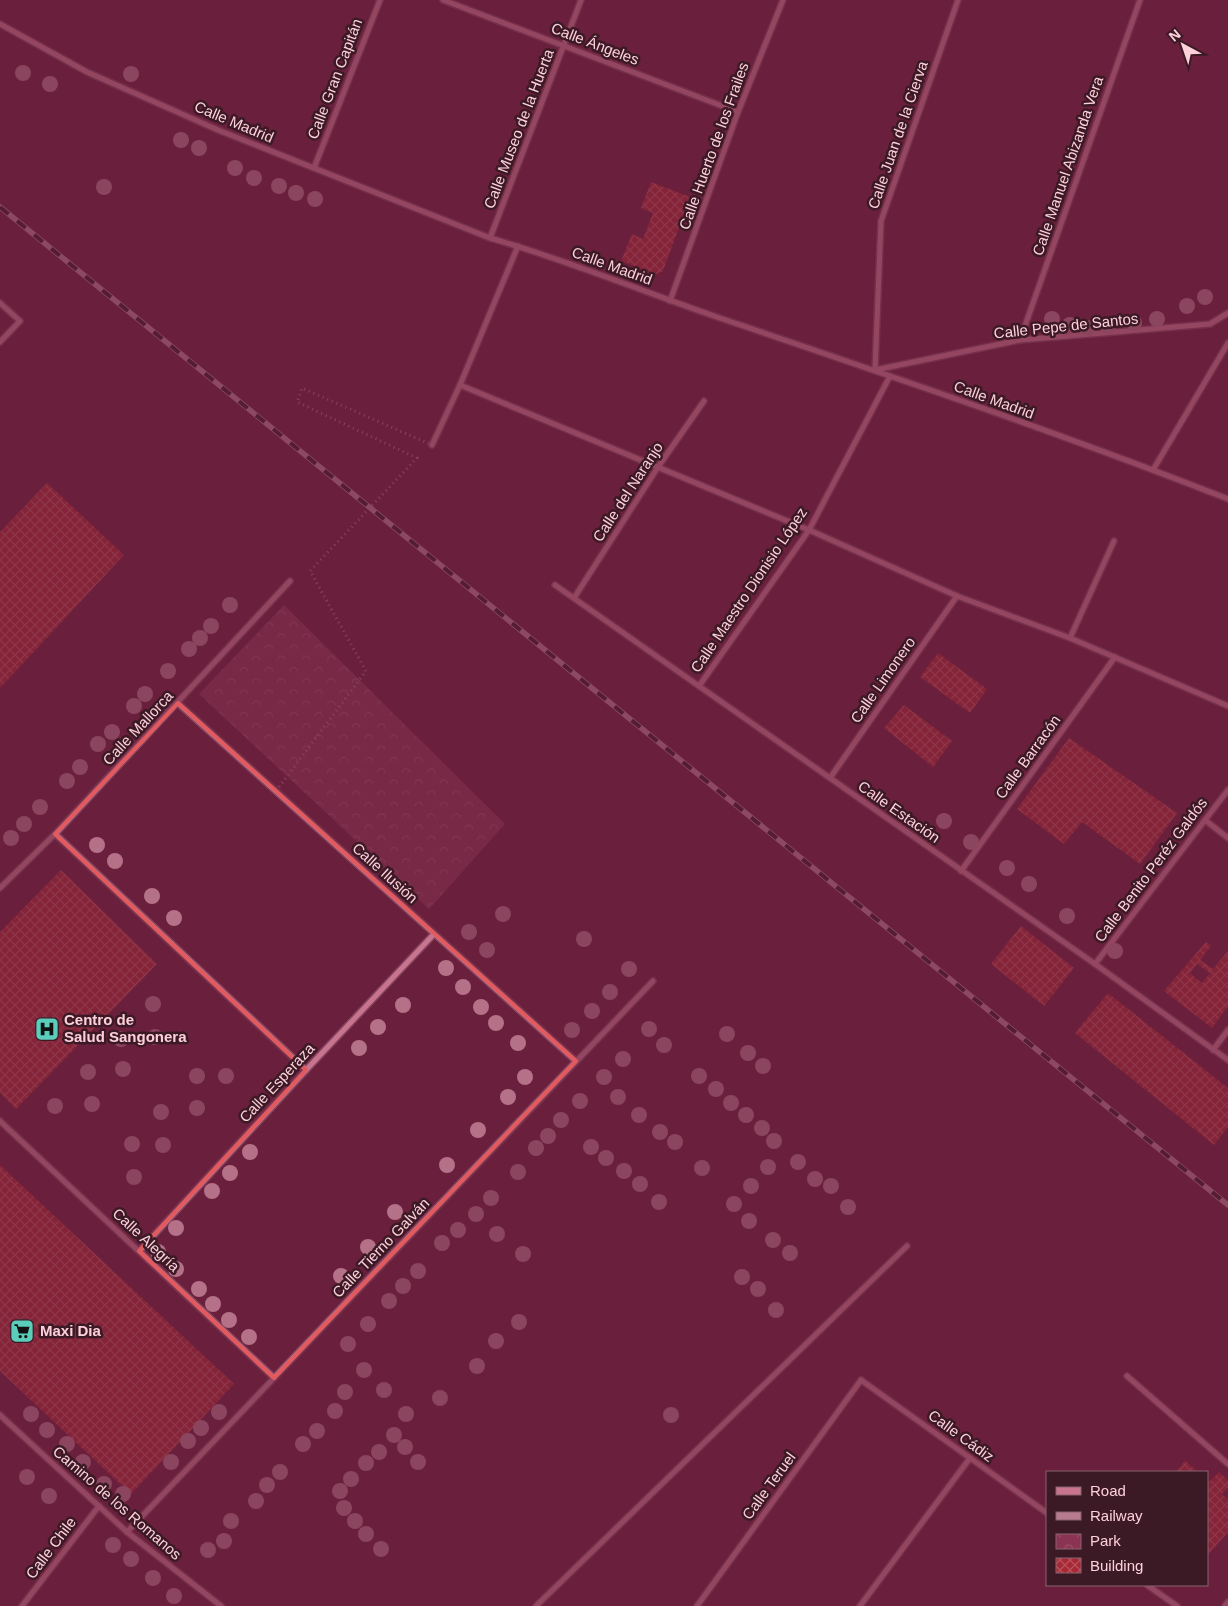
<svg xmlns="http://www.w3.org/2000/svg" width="1228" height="1606" font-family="Arial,sans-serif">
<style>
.park{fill:url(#park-crowns)}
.building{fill:url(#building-cross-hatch);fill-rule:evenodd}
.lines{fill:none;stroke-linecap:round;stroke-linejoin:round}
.street-casing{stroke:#85435e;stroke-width:8}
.street{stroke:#c8748e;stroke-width:5}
.rail-casing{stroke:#b77b8f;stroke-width:5.5}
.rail{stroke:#3b1a25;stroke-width:4;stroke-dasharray:11;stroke-linecap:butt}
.path-bridge{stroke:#ac6f84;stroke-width:3;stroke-dasharray:1 4;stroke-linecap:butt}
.tree{fill:#b57187}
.marked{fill:none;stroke:#e25a5e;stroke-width:4;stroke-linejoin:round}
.labels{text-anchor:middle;stroke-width:5;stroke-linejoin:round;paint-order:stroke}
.street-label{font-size:15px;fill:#fed0dc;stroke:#3b1a25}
.poi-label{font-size:15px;font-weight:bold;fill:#fed0dc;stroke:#3b1a25;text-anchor:start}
</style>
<defs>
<pattern id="park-crowns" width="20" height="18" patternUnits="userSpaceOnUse" patternTransform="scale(1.25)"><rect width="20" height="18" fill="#8b3353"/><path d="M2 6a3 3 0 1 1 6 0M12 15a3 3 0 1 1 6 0" fill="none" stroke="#9c506b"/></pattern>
<pattern id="building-cross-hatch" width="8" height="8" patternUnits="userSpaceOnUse" patternTransform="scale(1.25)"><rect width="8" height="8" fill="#a72935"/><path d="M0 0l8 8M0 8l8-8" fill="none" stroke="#b9515b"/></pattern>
</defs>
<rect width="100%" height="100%" fill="#6a203c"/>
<polygon class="park" points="284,605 505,824 429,909 199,694"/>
<g class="building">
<polygon points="651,182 690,197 663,271 657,274 621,261 632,234 643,239 653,213 641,208"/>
<polygon points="47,483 124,555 0,688 0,532"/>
<polygon points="938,653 987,689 970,713 920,677"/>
<polygon points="904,705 952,741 933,767 884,728"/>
<polygon points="1069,738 1177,813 1140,864 1082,822 1064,844 1017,809"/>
<polygon points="61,870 157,964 16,1109 0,1093 0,932"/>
<polygon points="1021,926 1074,968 1044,1006 991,964"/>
<path d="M1206 942 1211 946 1200 960 1213 969 1228 951V1006L1212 1028 1164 991ZM1197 964 1210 973 1202 983 1190 973Z"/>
<polygon points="1108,993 1228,1088 1228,1127 1214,1145 1075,1033"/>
<polygon points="0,1165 234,1384 131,1494 0,1371"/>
<polygon points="1185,1461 1198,1472 1176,1472"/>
<polygon points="1219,1472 1228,1480 1228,1488 1222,1494 1228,1499 1228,1532 1207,1556 1207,1480 1209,1482"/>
</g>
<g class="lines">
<g class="street-casing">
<g id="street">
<polyline points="443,0 738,112"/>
<polyline points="958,0 881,221 875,370 1020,340 1210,324 1228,313"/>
<path d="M0 24 87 72 218 130 490 238C567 260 641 291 717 317 888 375 1060 433 1228 499"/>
<polyline points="314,168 380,0"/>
<polyline points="490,238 581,0"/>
<polyline points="670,301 738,112 783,0"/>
<polyline points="0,303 20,321 0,342"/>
<polyline points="1020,340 1140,0"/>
<polyline points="460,385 809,530 957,596 1070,638 1228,706"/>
<polyline points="432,445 460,385 518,246"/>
<polyline points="1153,470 1228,343"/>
<polyline points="555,585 1095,964 1228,1060"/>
<polyline points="574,598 658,467 704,401"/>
<polyline points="1070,638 1114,541"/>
<polyline points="699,686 809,530 890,376"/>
<polyline points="178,703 576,1061"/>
<polyline points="830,778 957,596"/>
<polyline points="1205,820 1228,838"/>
<polyline points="55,834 306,1070"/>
<polyline points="961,871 1115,657"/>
<polyline points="0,888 55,834 290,581"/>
<polyline points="1095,964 1228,790"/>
<polyline points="1213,1050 1228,1030"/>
<polyline points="0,1121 274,1378"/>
<polyline points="139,1251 306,1070 434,934"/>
<polyline points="1127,1376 1228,1464"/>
<polyline points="0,1415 127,1532 221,1606"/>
<polyline points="127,1532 653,981"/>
<polyline points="1147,1585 1177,1606"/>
<polyline points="22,1606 99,1506"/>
<polyline points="536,1606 907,1246"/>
<polyline points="697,1606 861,1380 1047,1513"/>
<polyline points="860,1606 970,1458"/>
<polyline points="1225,1606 1228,1602"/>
</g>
</g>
<use href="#street" class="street"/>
<g class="rail-casing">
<polyline id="rail" points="0,207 1228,1205"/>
</g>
<use href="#rail" class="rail"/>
<polyline class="path-bridge" points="276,791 366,671 310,571 417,458 297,402 302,388 432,445"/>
</g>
<g class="tree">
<circle cx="23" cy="73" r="8"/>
<circle cx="131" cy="74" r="8"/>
<circle cx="50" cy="84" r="8"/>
<circle cx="181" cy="140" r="8"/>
<circle cx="199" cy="148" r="8"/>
<circle cx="235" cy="168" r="8"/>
<circle cx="254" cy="178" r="8"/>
<circle cx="279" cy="186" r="8"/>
<circle cx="104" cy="187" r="8"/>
<circle cx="296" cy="193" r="8"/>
<circle cx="315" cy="199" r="8"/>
<circle cx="1205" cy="297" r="8"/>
<circle cx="1187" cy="306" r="8"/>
<circle cx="1052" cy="319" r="8"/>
<circle cx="1157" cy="319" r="8"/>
<circle cx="1134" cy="323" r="8"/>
<circle cx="1070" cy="325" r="8"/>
<circle cx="1108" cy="326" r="8"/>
<circle cx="1087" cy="328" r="8"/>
<circle cx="230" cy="605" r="8"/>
<circle cx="211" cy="626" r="8"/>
<circle cx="200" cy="638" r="8"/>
<circle cx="189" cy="649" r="8"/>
<circle cx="168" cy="671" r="8"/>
<circle cx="145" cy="694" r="8"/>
<circle cx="134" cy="706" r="8"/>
<circle cx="112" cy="732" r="8"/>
<circle cx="98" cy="744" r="8"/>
<circle cx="80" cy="767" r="8"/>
<circle cx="67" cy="781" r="8"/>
<circle cx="40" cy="807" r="8"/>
<circle cx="944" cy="821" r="8"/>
<circle cx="24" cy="824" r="8"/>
<circle cx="11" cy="838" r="8"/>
<circle cx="971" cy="842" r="8"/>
<circle cx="97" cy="845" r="8"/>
<circle cx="115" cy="861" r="8"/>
<circle cx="1007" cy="868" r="8"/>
<circle cx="1029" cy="884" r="8"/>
<circle cx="152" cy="896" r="8"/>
<circle cx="503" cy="914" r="8"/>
<circle cx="1067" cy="916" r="8"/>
<circle cx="174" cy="918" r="8"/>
<circle cx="469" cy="932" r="8"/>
<circle cx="584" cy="939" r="8"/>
<circle cx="487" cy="950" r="8"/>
<circle cx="1115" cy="951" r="8"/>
<circle cx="446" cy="968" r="8"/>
<circle cx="629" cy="969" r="8"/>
<circle cx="463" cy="987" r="8"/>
<circle cx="610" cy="992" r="8"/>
<circle cx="153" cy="1004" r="8"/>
<circle cx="403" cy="1005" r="8"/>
<circle cx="481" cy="1007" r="8"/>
<circle cx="592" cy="1011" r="8"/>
<circle cx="496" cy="1023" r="8"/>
<circle cx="378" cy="1027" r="8"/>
<circle cx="649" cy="1029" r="8"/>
<circle cx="572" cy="1030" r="8"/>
<circle cx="727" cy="1034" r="8"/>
<circle cx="155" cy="1037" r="8"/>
<circle cx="121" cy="1039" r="8"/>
<circle cx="518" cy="1043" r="8"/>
<circle cx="664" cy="1045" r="8"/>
<circle cx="359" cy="1048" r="8"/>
<circle cx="748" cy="1053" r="8"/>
<circle cx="623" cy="1059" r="8"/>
<circle cx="763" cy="1066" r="8"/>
<circle cx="123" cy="1069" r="8"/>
<circle cx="88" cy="1072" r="8"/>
<circle cx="197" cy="1076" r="8"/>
<circle cx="226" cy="1076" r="8"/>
<circle cx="699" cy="1076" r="8"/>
<circle cx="525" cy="1077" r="8"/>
<circle cx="604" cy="1077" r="8"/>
<circle cx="716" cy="1089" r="8"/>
<circle cx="508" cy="1097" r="8"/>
<circle cx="618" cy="1097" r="8"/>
<circle cx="580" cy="1101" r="8"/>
<circle cx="731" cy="1103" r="8"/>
<circle cx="92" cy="1104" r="8"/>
<circle cx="55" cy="1106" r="8"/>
<circle cx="197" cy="1108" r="8"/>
<circle cx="161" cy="1112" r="8"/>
<circle cx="639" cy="1115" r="8"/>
<circle cx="746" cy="1115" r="8"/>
<circle cx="561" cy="1120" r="8"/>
<circle cx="762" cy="1128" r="8"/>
<circle cx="478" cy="1130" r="8"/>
<circle cx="660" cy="1132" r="8"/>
<circle cx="548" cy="1136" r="8"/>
<circle cx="774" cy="1141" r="8"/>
<circle cx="675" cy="1142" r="8"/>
<circle cx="132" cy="1144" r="8"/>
<circle cx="163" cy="1145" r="8"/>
<circle cx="591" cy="1147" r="8"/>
<circle cx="536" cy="1148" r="8"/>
<circle cx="250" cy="1152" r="8"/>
<circle cx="606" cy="1158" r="8"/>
<circle cx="798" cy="1162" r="8"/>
<circle cx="447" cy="1165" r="8"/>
<circle cx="768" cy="1167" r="8"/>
<circle cx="702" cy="1168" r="8"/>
<circle cx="624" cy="1171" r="8"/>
<circle cx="518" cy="1172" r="8"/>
<circle cx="230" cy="1173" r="8"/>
<circle cx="134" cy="1177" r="8"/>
<circle cx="815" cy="1179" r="8"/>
<circle cx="640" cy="1184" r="8"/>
<circle cx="751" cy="1186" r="8"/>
<circle cx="831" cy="1186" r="8"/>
<circle cx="212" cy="1191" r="8"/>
<circle cx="491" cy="1198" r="8"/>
<circle cx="659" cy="1202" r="8"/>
<circle cx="734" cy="1204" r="8"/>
<circle cx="848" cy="1207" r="8"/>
<circle cx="395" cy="1212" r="8"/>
<circle cx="476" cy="1214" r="8"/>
<circle cx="749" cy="1221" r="8"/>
<circle cx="176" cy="1228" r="8"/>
<circle cx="458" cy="1230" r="8"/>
<circle cx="497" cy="1234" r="8"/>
<circle cx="773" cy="1240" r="8"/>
<circle cx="442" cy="1243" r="8"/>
<circle cx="368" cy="1247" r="8"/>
<circle cx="158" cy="1252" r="8"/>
<circle cx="790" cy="1253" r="8"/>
<circle cx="523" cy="1254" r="8"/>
<circle cx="176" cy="1269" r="8"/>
<circle cx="418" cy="1271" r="8"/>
<circle cx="341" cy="1276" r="8"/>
<circle cx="742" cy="1277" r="8"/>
<circle cx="403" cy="1286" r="8"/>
<circle cx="199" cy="1289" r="8"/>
<circle cx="758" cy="1289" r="8"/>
<circle cx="389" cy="1301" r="8"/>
<circle cx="213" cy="1304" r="8"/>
<circle cx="776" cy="1310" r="8"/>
<circle cx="229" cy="1320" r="8"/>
<circle cx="519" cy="1322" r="8"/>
<circle cx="368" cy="1324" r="8"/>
<circle cx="249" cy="1337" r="8"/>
<circle cx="496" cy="1341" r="8"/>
<circle cx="348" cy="1344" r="8"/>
<circle cx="477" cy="1366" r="8"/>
<circle cx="364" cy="1370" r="8"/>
<circle cx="384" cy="1390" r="8"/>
<circle cx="345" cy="1392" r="8"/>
<circle cx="440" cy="1398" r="8"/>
<circle cx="335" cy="1411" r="8"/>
<circle cx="219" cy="1412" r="8"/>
<circle cx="31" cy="1414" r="8"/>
<circle cx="406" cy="1414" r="8"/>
<circle cx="671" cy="1415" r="8"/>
<circle cx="201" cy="1428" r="8"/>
<circle cx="47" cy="1430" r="8"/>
<circle cx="317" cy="1431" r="8"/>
<circle cx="394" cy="1435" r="8"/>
<circle cx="188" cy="1441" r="8"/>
<circle cx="67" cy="1444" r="8"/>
<circle cx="303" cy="1444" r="8"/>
<circle cx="405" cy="1447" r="8"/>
<circle cx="379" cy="1452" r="8"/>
<circle cx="83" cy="1462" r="8"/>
<circle cx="171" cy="1462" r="8"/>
<circle cx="418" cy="1462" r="8"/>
<circle cx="366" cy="1463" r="8"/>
<circle cx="280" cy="1472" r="8"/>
<circle cx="27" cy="1477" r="8"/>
<circle cx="351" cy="1479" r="8"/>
<circle cx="104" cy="1484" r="8"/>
<circle cx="267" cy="1485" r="8"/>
<circle cx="340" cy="1491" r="8"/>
<circle cx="123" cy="1494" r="8"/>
<circle cx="49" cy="1496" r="8"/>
<circle cx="256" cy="1501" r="8"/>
<circle cx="344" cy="1508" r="8"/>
<circle cx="231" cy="1521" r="8"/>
<circle cx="355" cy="1521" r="8"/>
<circle cx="366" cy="1534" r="8"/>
<circle cx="224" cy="1541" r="8"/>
<circle cx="113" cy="1545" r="8"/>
<circle cx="381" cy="1549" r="8"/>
<circle cx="208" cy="1550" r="8"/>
<circle cx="131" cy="1559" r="8"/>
<circle cx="153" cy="1578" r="8"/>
<circle cx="174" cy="1596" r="8"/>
</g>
<path d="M0 0H1228V1606H0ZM178 703 576 1061 274 1378 139 1251 306 1070 55 834Z" fill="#6a203c" fill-opacity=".55" fill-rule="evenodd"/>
<path class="marked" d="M178 703 576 1061 274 1378 139 1251 306 1070 55 834Z"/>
<defs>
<g id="hospital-square" transform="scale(1.25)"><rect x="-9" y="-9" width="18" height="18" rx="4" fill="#5bcebb" stroke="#3b1a25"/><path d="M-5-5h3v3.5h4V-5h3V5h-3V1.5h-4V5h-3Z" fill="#111"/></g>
<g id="supermarket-square" transform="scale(1.25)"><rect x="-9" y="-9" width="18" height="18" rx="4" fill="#5bcebb" stroke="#3b1a25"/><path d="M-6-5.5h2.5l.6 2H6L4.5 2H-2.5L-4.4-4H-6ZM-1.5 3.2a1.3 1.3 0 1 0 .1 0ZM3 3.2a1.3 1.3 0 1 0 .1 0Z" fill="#111"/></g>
</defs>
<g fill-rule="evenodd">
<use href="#hospital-square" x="47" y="1029"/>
<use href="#supermarket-square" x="22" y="1331"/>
</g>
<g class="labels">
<g class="street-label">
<text transform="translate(595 44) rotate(21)" y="5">Calle Ángeles</text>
<text transform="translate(335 79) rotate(-69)" y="5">Calle Gran Capitán</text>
<text transform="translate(234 122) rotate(23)" y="5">Calle Madrid</text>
<text transform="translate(519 129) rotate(-69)" y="5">Calle Museo de la Huerta</text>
<text transform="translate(898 135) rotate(-71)" y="5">Calle Juan de la Cierva</text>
<text transform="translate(714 146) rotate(-70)" y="5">Calle Huerto de los Frailes</text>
<text transform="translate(1068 166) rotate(-71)" y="5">Calle Manuel Abizanda Vera</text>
<text transform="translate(612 266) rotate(20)" y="5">Calle Madrid</text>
<text transform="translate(1066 326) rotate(-6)" y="5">Calle Pepe de Santos</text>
<text transform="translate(994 400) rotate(20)" y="5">Calle Madrid</text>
<text transform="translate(628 492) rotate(-57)" y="5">Calle del Naranjo</text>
<text transform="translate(749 590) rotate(-56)" y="5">Calle Maestro Dionisio López</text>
<text transform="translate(883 680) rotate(-55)" y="5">Calle Limonero</text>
<text transform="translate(138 728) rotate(-47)" y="5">Calle Mallorca</text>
<text transform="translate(1028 757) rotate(-54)" y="5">Calle Barracón</text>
<text transform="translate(899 812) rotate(35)" y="5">Calle Estación</text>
<text transform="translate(1151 870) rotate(-53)" y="5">Calle Benito Peréz Galdós</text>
<text transform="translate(385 873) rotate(42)" y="5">Calle Ilusión</text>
<text transform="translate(277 1083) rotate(-47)" y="5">Calle Esperaza</text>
<text transform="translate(146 1240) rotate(43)" y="5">Calle Alegría</text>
<text transform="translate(381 1248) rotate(-46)" y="5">Calle Tierno Galván</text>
<text transform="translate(961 1436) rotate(36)" y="5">Calle Cádiz</text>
<text transform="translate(769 1486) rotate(-54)" y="5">Calle Teruel</text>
<text transform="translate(117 1503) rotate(41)" y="5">Camino de los Romanos</text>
<text transform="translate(51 1548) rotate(-53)" y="5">Calle Chile</text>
</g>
<g class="poi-label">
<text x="64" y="1025">Centro de<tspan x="64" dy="17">Salud Sangonera</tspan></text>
<text x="40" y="1336">Maxi Dia</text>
</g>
</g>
<rect x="1046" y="1471" width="162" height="115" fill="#3b1a25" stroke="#89636e"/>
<rect x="1056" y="1487" width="25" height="8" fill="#c8748e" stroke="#89636e"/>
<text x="1090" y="1496" font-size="15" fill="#fed0dc">Road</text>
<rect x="1056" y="1512" width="25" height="8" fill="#b77b8f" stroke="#89636e"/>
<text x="1090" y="1521" font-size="15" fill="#fed0dc">Railway</text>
<rect x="1056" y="1534" width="25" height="15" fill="url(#park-crowns)" stroke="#89636e"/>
<text x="1090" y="1546" font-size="15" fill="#fed0dc">Park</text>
<rect x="1056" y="1558" width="25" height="15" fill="url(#building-cross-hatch)" stroke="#89636e"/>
<text x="1090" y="1571" font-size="15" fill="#fed0dc">Building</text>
<g transform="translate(1183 45) rotate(320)" stroke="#3b1a25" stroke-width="4" paint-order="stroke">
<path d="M0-4L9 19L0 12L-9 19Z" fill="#fed0dc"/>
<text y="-8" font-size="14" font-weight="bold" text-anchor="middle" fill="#fed0dc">N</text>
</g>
</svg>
